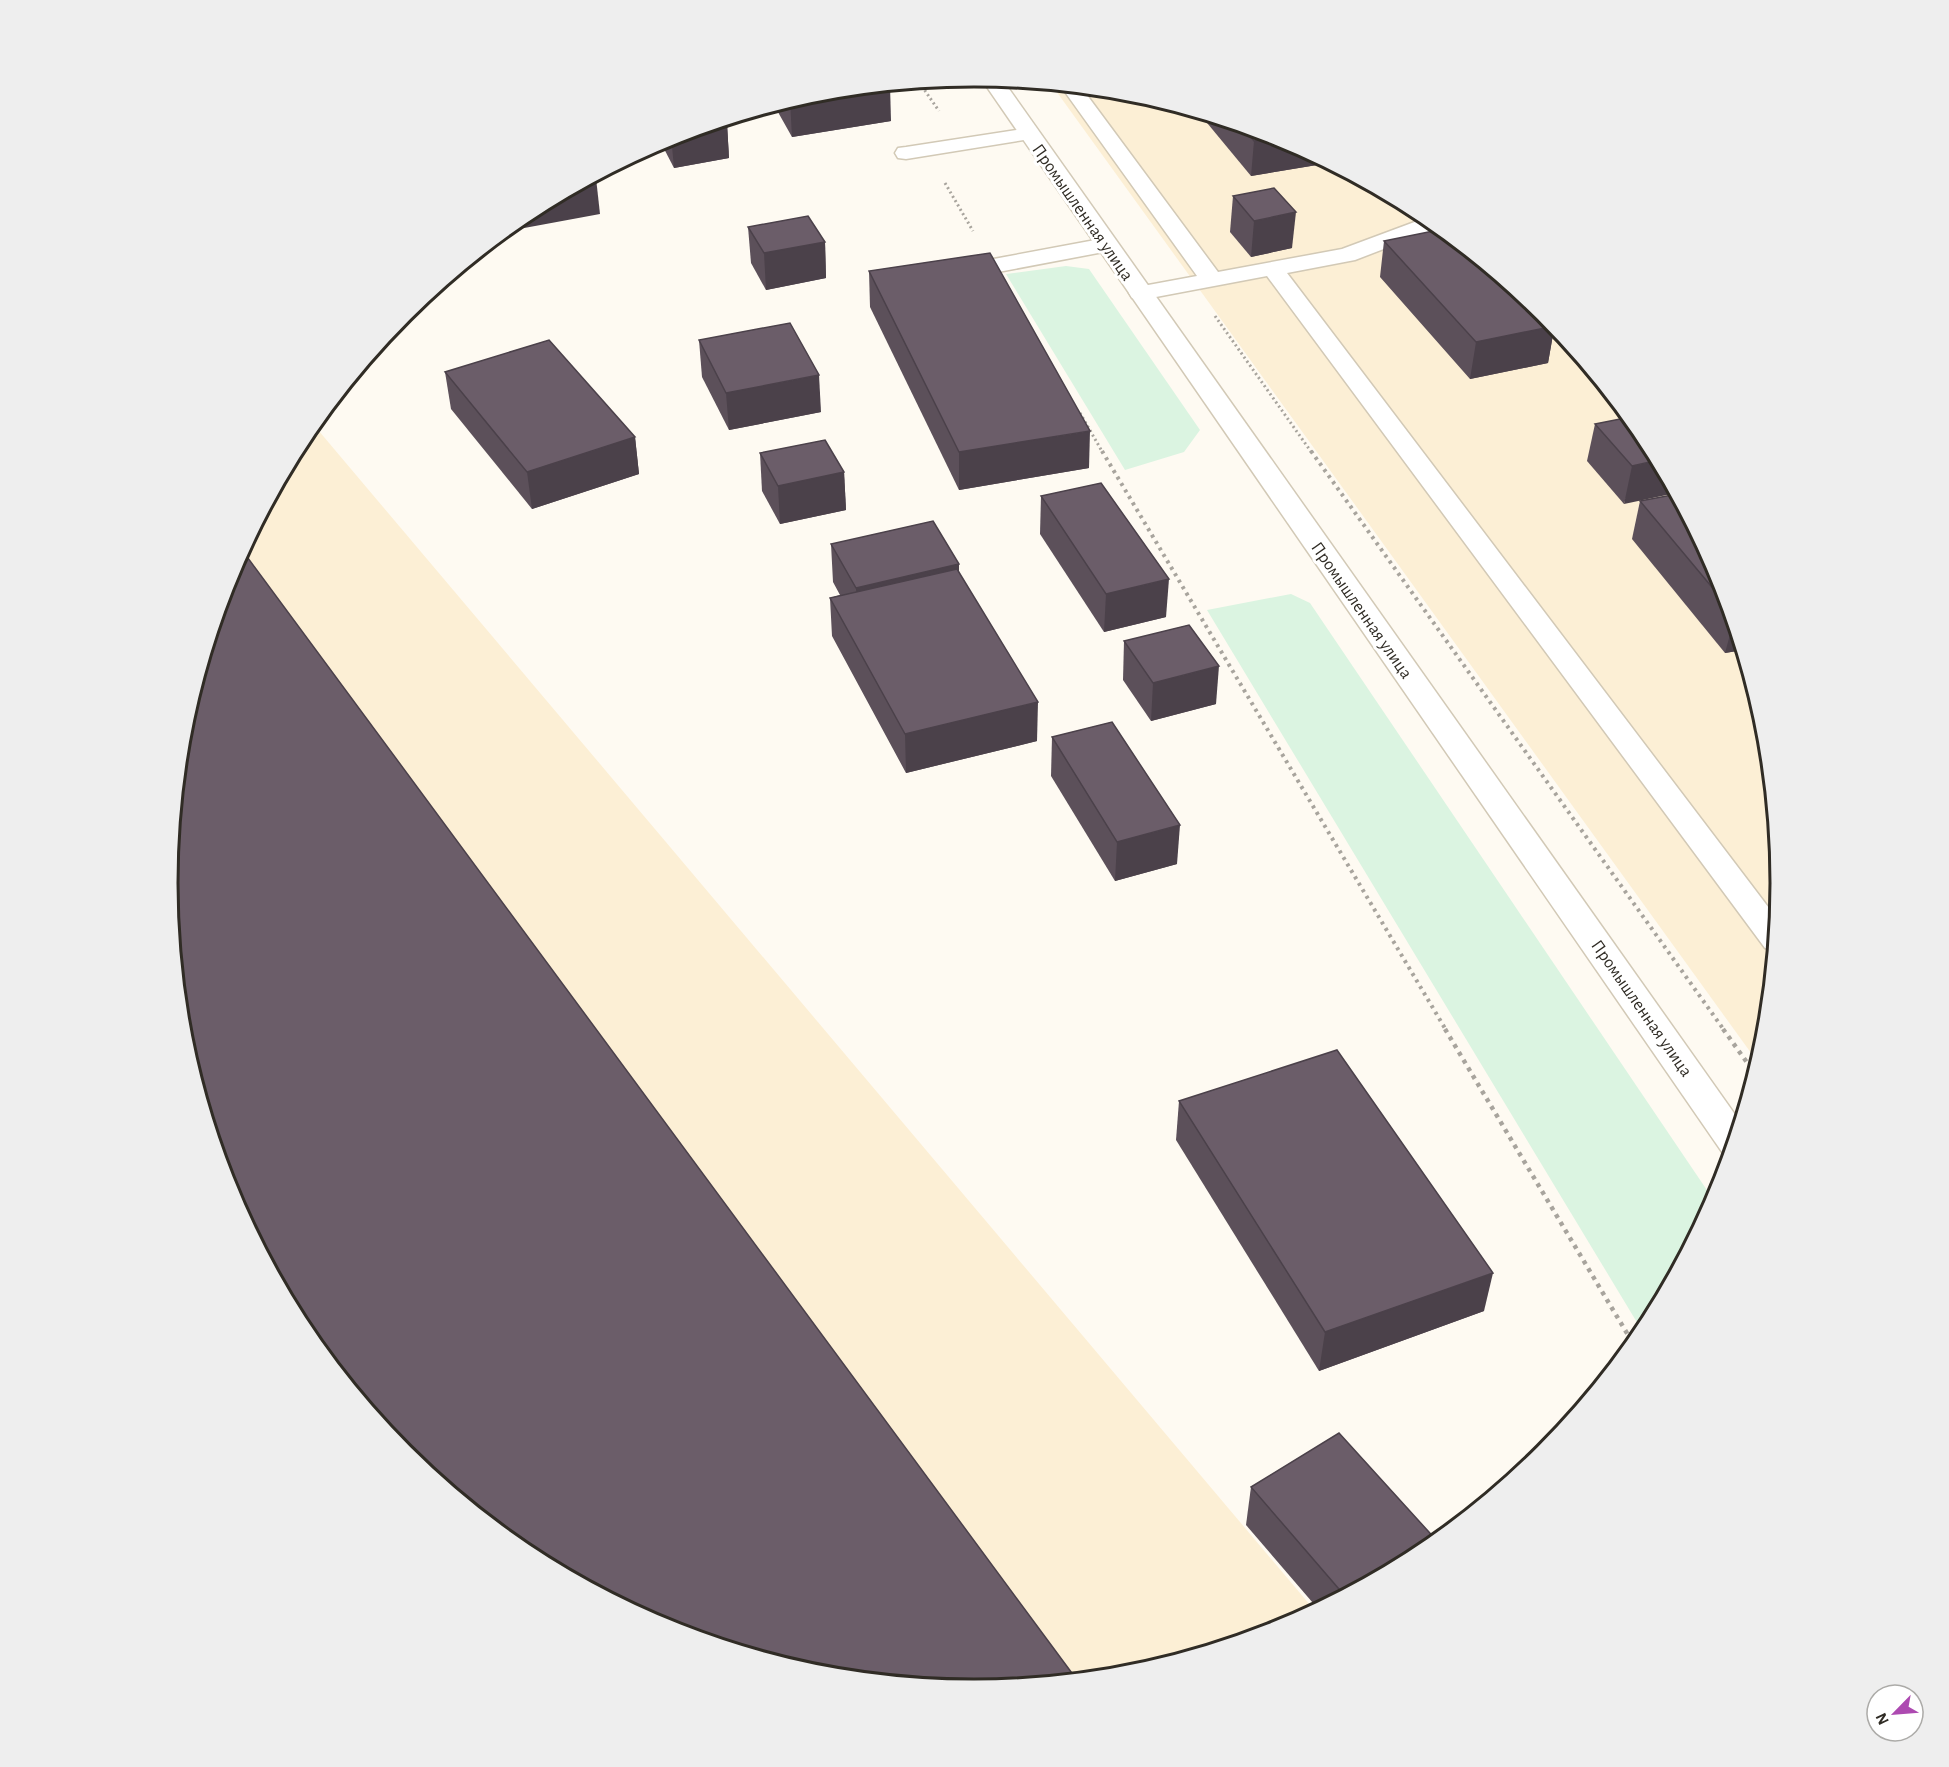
<svg xmlns="http://www.w3.org/2000/svg" width="1949" height="1767" font-family="'Alegreya Sans',sans-serif">
<style>
.built{fill:#fcefd5}
.green{fill:#dbf4e1}
.lines{fill:none;stroke-linecap:round;stroke-linejoin:round}
.service-casing{stroke:#d2c9b6;stroke-width:3}
.minor-casing{stroke:#d2c9b6;stroke-width:3}
.path-far2{stroke:#a8a49d;stroke-width:3;stroke-dasharray:2 3;stroke-linecap:butt}
.path-far1{stroke:#a8a49d;stroke-width:4;stroke-dasharray:3 4.5;stroke-linecap:butt}
.path{stroke:#a8a49d;stroke-width:4.5;stroke-dasharray:4 5;stroke-linecap:butt}
.service{fill:#fff;fill-rule:evenodd}
.minor{fill:#fff;fill-rule:evenodd}
.wall{fill:#5c505a}
.shaded-wall{fill:#4b414a}
.building{fill:#6b5d69;stroke:#4b414a;stroke-width:1.5}
.labels{text-anchor:middle;stroke-width:6;stroke-linejoin:round;paint-order:stroke}
.street-label{font-size:18px;fill:#302c25;stroke:#fff}
.rim{fill:none;stroke:#302c25;stroke-width:3}
</style>
<rect width="100%" height="100%" fill="#fefaf2"/>
<g class="built">
<polygon points="1051,84 1132,92 1284,138 1423,213 1545,313 1646,435 1720,575 1766,726 1781,884 1766,1041 1759,1064"/>
<polygon points="313,424 1316,1612 1283,1629 1132,1675 975,1690 665,1629 526,1554 404,1454 303,1332 183,1041 168,883 183,726 229,574 304,435"/>
</g>
<g class="green">
<polygon points="1066,266 1089,269 1200,430 1184,452 1125,470 1006,274"/>
<polygon points="1291,594 1310,603 1715,1202 1644,1334 1207,610"/>
</g>
<g class="lines">
<g class="service-casing">
<g id="service">
<polygon points="1060,85 1081,87 1218,272 1342,249 1428,217 1441,227 1355,260 1287,273 1778,920 1775,951 1765,948 1267,276 1140,300 1132,298 1129,293 1132,288 1197,276"/>
<polygon points="1029,128 1036,130 1040,134 1036,138 906,159 898,158 895,153 898,148 906,147"/>
<polygon points="1106,238 1114,240 1117,245 1114,250 956,280 948,278 945,273 948,268 956,266"/>
</g>
</g>
<g class="minor-casing">
<polygon id="minor" points="980,77 1002,79 1741,1123 1731,1155 1722,1152"/>
</g>
<g class="path-far2">
<polyline points="919,82 939,111"/>
<polyline points="945,183 973,231"/>
<polyline points="1215,316 1312,453"/>
<polyline points="1080,413 1103,453"/>
</g>
<g class="path-far1">
<polyline points="1102,451 1446,1030"/>
<polyline points="1311,451 1724,1030"/>
</g>
<g class="path">
<polyline points="1445,1029 1634,1345"/>
<polyline points="1723,1029 1756,1075"/>
</g>
<use href="#service" class="service"/>
<use href="#minor" class="minor"/>
</g>
<g class="wall">
<polygon points="817,92 891,121 792,137 774,105"/>
<polygon points="1198,112 1284,138 1329,163 1251,176"/>
<polygon points="725,120 727,123 729,158 674,168 660,141 666,138"/>
<polygon points="1233,196 1292,248 1251,257 1230,232"/>
<polygon points="1437,224 1545,313 1558,328 1554,329 1548,363 1470,379 1380,277 1384,241 1436,231"/>
<polygon points="748,227 825,242 826,278 766,290 751,263"/>
<polygon points="869,271 1089,468 959,490 870,307"/>
<polygon points="699,340 821,412 729,430 702,377"/>
<polygon points="445,372 635,437 639,474 532,509 451,409"/>
<polygon points="1595,424 1646,435 1624,504 1587,461"/>
<polygon points="760,453 844,472 846,510 780,524 762,491"/>
<polygon points="1041,496 1166,617 1104,632 1040,534"/>
<polygon points="1640,501 1720,575 1743,650 1725,653 1632,539"/>
<polygon points="831,544 959,564 959,573 1037,741 906,773 832,636 830,598 840,595 833,582"/>
<polygon points="1124,641 1216,704 1151,721 1123,680"/>
<polygon points="1052,737 1177,864 1115,881 1051,776"/>
<polygon points="1179,1101 1484,1311 1319,1371 1176,1140"/>
<polygon points="1251,1487 1423,1555 1319,1610 1246,1525"/>
</g>
<g class="shaded-wall">
<polygon points="890,85 891,121 792,137 790,100 817,92"/>
<polygon points="727,123 729,158 674,168 671,136 698,128"/>
<polygon points="1279,137 1284,138 1329,163 1251,176 1254,141"/>
<polygon points="596,178 600,214 502,232 526,212 587,180"/>
<polygon points="1296,212 1292,248 1251,257 1254,221"/>
<polygon points="825,242 826,278 766,290 764,253"/>
<polygon points="1532,302 1545,313 1558,328 1554,329 1548,363 1470,379 1476,342"/>
<polygon points="819,375 821,412 729,430 726,393"/>
<polygon points="1090,431 1089,468 959,490 959,452"/>
<polygon points="635,437 639,474 532,509 527,472"/>
<polygon points="1659,460 1676,493 1624,504 1632,466"/>
<polygon points="844,472 846,510 780,524 778,486"/>
<polygon points="959,564 959,603 857,626 856,588"/>
<polygon points="1169,579 1166,617 1104,632 1106,594"/>
<polygon points="1734,620 1743,650 1725,653"/>
<polygon points="1219,666 1216,704 1151,721 1153,683"/>
<polygon points="1038,702 1037,741 906,773 905,734"/>
<polygon points="1180,825 1177,864 1115,881 1117,842"/>
<polygon points="1493,1273 1484,1311 1319,1371 1325,1332"/>
</g>
<g class="building">
<polygon points="725,120 727,123 698,128"/>
<polygon points="1241,125 1279,137 1254,141"/>
<polygon points="595,176 596,178 587,180"/>
<polygon points="1274,188 1296,212 1254,221 1233,196"/>
<polygon points="808,216 825,242 764,253 748,227"/>
<polygon points="1443,229 1532,302 1555,326 1476,342 1384,241"/>
<polygon points="990,253 1090,431 959,452 869,271"/>
<polygon points="790,323 819,375 726,393 699,340"/>
<polygon points="549,340 635,437 527,472 445,372"/>
<polygon points="1630,417 1646,435 1659,460 1632,466 1595,424"/>
<polygon points="825,440 844,472 778,486 760,453"/>
<polygon points="1101,483 1169,579 1106,594 1041,496"/>
<polygon points="1677,494 1720,575 1731,610 1640,501"/>
<polygon points="933,521 959,564 856,588 831,544"/>
<polygon points="242,550 1077,1680 975,1690 817,1675 665,1629 526,1554 404,1454 303,1332 229,1192 183,1041 168,883 183,726 229,574"/>
<polygon points="957,569 1038,702 905,734 830,598"/>
<polygon points="1189,625 1219,666 1153,683 1124,641"/>
<polygon points="1112,722 1180,825 1117,842 1052,737"/>
<polygon points="1337,1050 1493,1273 1325,1332 1179,1101"/>
<polygon points="1339,1433 1438,1542 1423,1555 1345,1596 1251,1487"/>
</g>
<g class="labels">
<g class="street-label">
<text transform="translate(1083 212) rotate(55)" y="6">Промышленная улица</text>
<text transform="translate(1362 610) rotate(55)" y="6">Промышленная улица</text>
<text transform="translate(1642 1008) rotate(55)" y="6">Промышленная улица</text>
</g>
</g>
<path d="M0 0H1949V1767H0ZM178 883a796 796 0 1 1 1592 0a796 796 0 1 1-1592 0Z" fill="#eee" fill-rule="evenodd"/>
<path class="rim" d="M178 883a796 796 0 1 1 1592 0a796 796 0 1 1-1592 0Z"/>
<g transform="translate(1895 1713) rotate(245)"><circle r="28" fill="#ffffff" stroke="#acaba8" stroke-width="1.5"/>
<path d="M0-4.5L10 22L0 15L-10 22Z" fill="#ad4ab1"/>
<text y="-9" font-size="16" font-weight="bold" text-anchor="middle" fill="#302c25">N</text>
</g>
</svg>
